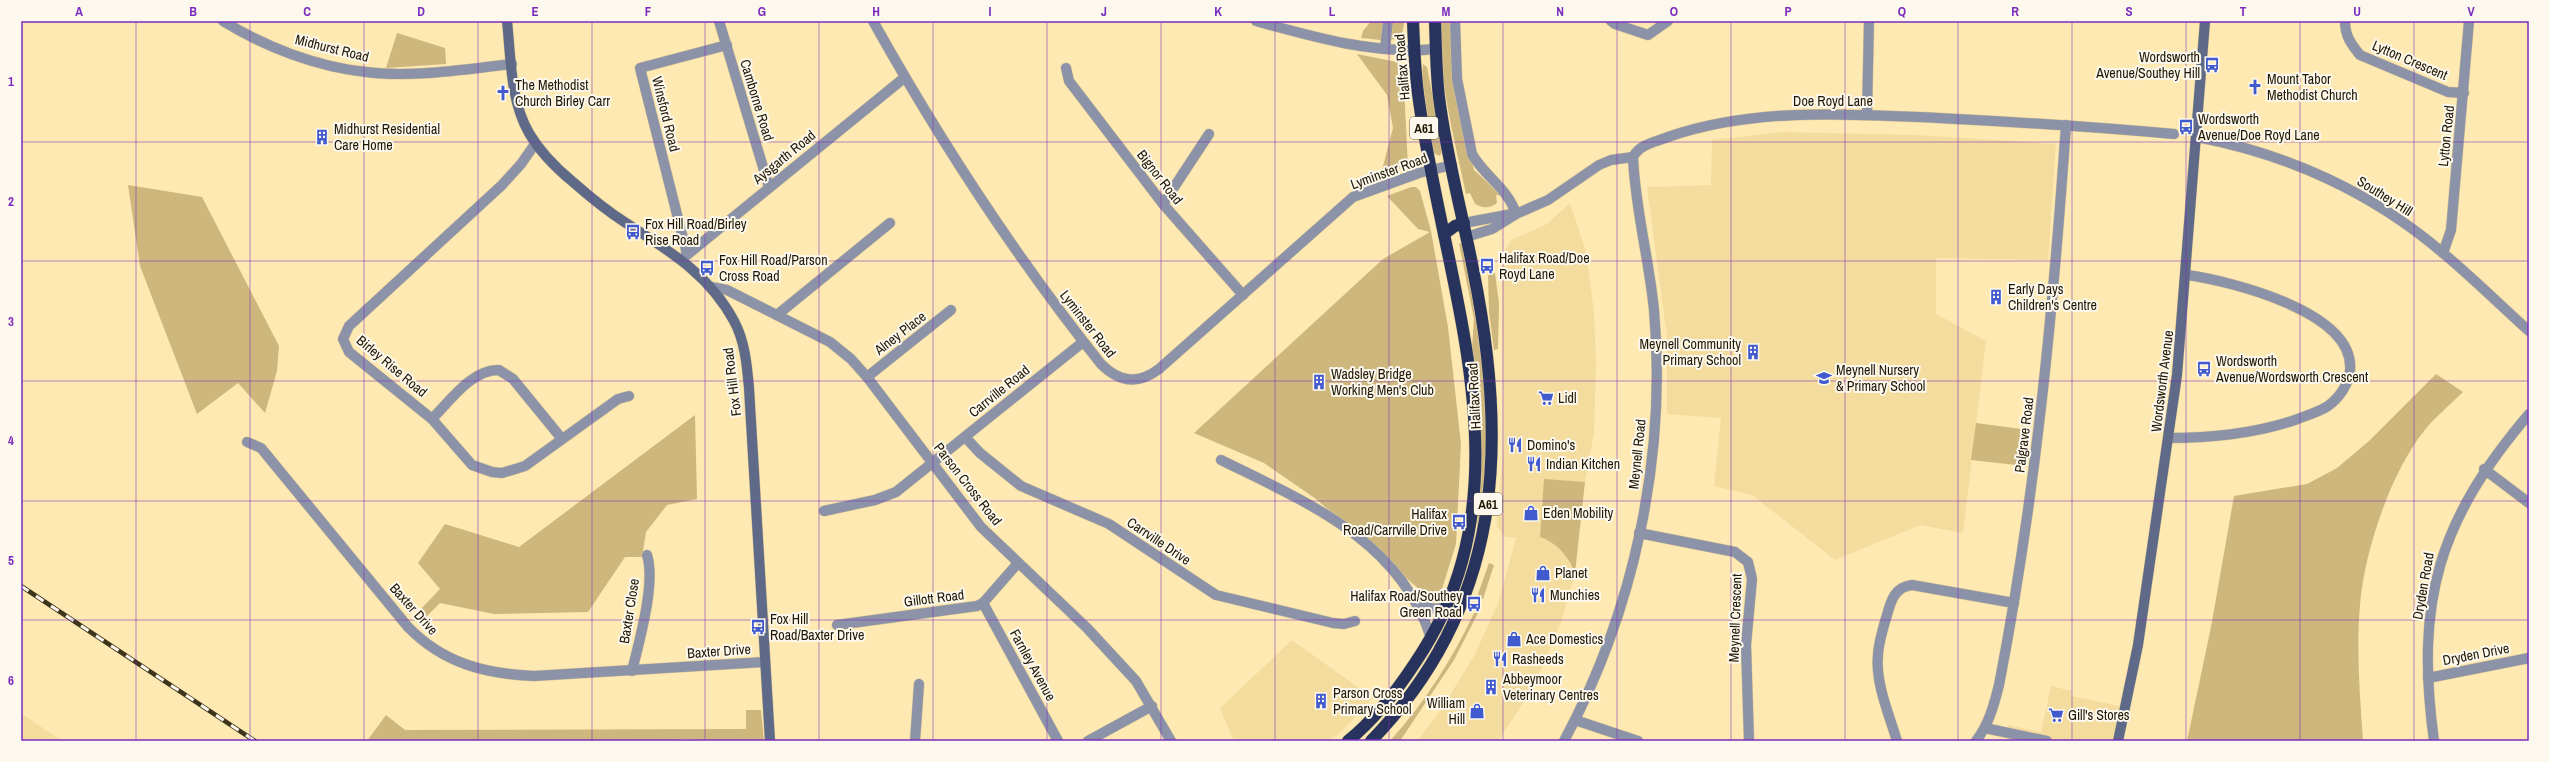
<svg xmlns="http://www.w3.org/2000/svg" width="2550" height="762" font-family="'Archivo Narrow',sans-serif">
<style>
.built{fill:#f4dc9e}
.green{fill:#cdb77d}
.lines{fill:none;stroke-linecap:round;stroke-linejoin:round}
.street-casing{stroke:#dac796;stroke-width:11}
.secondary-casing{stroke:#dac796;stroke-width:11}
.highway-casing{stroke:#dac796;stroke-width:13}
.street{stroke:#8c93a9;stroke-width:10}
.secondary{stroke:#5f6a88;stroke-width:10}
.highway{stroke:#27335c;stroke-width:12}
.rail-casing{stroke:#3e341b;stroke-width:4.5}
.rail{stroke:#fcf8ed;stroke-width:3;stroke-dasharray:9;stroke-linecap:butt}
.grid{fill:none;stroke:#7b2cbf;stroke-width:1;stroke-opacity:0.55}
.labels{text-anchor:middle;stroke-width:4;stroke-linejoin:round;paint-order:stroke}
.shield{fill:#fcf8ed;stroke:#615a49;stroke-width:1}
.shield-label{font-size:13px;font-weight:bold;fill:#1f1703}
.street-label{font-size:14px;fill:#1f1703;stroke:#fcf8ed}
.poi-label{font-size:14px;fill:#1f1703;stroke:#fcf8ed;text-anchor:start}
.neatline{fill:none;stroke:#7b2cbf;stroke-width:1.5}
.grid-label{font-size:13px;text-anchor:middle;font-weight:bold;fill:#7b2cbf}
</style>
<rect width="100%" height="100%" fill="#fee9b2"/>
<g class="built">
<polygon points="1782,132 1915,135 2056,144 2048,260 1936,258 1936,314 1986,341 1963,533 1920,525 1835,560 1752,495 1714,486 1721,418 1667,414 1667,337 1647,187 1711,185 1712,140"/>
<polygon points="1570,203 1586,252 1594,312 1596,363 1594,433 1585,482 1544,480 1541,538 1550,540 1563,553 1575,573 1561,622 1545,661 1529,694 1498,741 1417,741 1441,710 1475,654 1499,601 1516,538 1505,537 1497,526 1504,437 1502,255 1511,240 1547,224"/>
<polygon points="1292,640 1373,698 1340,733 1328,741 1234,741 1220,708"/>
<polygon points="2051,686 2072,691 2071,696 2120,706 2112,741 2007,741 2008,725 2041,732"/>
<polygon points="21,713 62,741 21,741"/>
</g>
<g class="green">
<path d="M1371 21H1404C1404 48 1381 39 1361 38L1363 31Z"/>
<path d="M1441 21H1451L1464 131 1474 170 1502 196 1496 195 1497 203C1489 209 1483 208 1475 204L1470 193 1466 194C1454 137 1438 79 1441 21Z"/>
<polygon points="397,33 445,48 446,64 386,68"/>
<polygon points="1357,54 1397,62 1403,68 1408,166 1381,174 1393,128 1387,95"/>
<polygon points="1423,64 1427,67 1443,149 1440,156 1433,153 1422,77"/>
<polygon points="128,185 202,197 279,346 277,371 265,413 238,383 197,414 140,266"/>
<polygon points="1411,187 1416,187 1420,191 1431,231 1448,327 1461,444 1456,544 1437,605 1316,499 1264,463 1194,433 1383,259 1430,232 1418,229 1387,196"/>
<path d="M1459 243 1462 244C1479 332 1502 444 1477 532L1481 436 1472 347 1474 319Z"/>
<polygon points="1495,273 1499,304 1498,349 1494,350 1489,312 1488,275"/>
<path d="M2436 374 2463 392C2450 405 2435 417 2424 431 2391 472 2364 552 2360 605 2356 650 2360 696 2363 741H2187L2211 627 2234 496 2307 484 2337 468 2369 441Z"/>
<polygon points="695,415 697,499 667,505 646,532 642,557 625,557 588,612 494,614 440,603 425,618 418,612 440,589 418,563 445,524 519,547"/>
<polygon points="1976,423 2029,430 2025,466 1971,460"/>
<path d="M1544 479 1585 482 1575 573C1568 557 1558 543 1540 537Z"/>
<polygon points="1489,563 1494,565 1483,599 1477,597"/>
<path d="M1474 613H1478L1454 660 1400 741H1390C1425 702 1452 660 1474 613Z"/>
<polygon points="746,710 761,710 764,741 678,739 678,741 367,741 386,715 405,730 746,729"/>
</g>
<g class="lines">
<g class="street-casing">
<g id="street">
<path d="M223 21C265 47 317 67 366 72 413 78 465 69 512 64"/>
<polyline points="719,21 769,187"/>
<path d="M873 21C940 141 1015 256 1101 364 1119 382 1138 385 1159 369L1353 197 1419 173 1452 165"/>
<path d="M1256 21C1313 37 1376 55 1436 49"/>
<path d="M1455 21 1457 79 1472 154C1484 176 1508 188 1516 214"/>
<polyline points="1611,21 1615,24 1648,35 1668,21"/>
<path d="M2345 21C2345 36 2351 44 2360 55L2448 92 2464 93"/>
<polyline points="1385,48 1388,21"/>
<polyline points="1066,68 1069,81 1163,204 1243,295"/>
<polyline points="1867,115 1869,21"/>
<path d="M2197 137C2288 154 2373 193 2443 253 2473 278 2500 305 2529 331"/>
<polyline points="535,144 521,164 502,185 349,326 343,339 349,352 432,419 472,465 492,472 502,473 525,466 618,399 629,396"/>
<path d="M1633 157C1640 144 1655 142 1668 137 1755 107 1848 114 1938 118 2017 122 2095 127 2174 134"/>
<polyline points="1163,204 1209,134"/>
<polyline points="1464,223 1512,214"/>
<polyline points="1466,237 1492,229 1516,214 1548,200 1599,165 1611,160 1633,157"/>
<polyline points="2443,253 2451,230 2469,21"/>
<polyline points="687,254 640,68 727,45"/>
<polyline points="682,259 904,78"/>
<polyline points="711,287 727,290 830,342 851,359 867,377 981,527 1087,628 1136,681 1171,741"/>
<polyline points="777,315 890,223"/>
<polyline points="867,377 951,310"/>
<path d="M432 419C450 401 472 369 499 370L513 379 562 439"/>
<polyline points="965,437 980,453 1021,486 1109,524 1216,595 1333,623 1344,624 1355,621"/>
<path d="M2169 438C2213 438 2253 434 2295 420 2305 416 2319 412 2328 406 2339 398 2349 384 2350 370 2355 312 2231 281 2187 275"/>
<path d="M247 442 261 448 408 627C443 663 485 674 534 676L765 662"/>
<path d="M1221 460C1306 502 1400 540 1431 638"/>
<polyline points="2484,469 2529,503"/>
<polyline points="824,511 875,500 896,492 1083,342"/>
<polyline points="1639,533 1735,552 1748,562 1752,579 1746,645 1749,741"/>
<polyline points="983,603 1058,741"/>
<polyline points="1419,606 1436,609 1448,606"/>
<polyline points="837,625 977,606 983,603 1018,563"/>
<path d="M632 671C639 642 656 583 647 555"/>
<polyline points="2428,678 2529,658"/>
<polyline points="1575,720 1638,741"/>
<polyline points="1985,728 2047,741"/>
<polyline points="915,741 919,684"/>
<polyline points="1088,741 1152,706"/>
<path d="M1564 741C1634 611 1667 457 1654 310 1649 259 1635 208 1633 157"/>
<path d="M1897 741C1889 714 1875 683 1878 654 1879 641 1883 628 1887 615 1891 600 1895 587 1912 585L2014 603"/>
<path d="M1976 741C1989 724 1994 705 1999 685 2035 500 2053 313 2066 125"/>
<path d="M2434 741C2415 601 2438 521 2529 414"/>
</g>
</g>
<g class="secondary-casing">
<g id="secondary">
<path d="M507 21C511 58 510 100 529 133 540 152 556 168 573 182 590 197 607 211 626 223 668 250 709 274 734 321 745 341 747 366 749 388L770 741"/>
<polyline points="2118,741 2138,645 2177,375 2205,21"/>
</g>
</g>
<g class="highway-casing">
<g id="highway">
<polyline points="1444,234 1455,226 1464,223"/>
<path d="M1348 741C1375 719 1396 692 1415 663 1534 488 1445 290 1419 101 1415 75 1414 48 1413 21"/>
<path d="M1371 741C1503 605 1509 445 1473 269 1462 212 1446 155 1439 97 1436 72 1436 46 1435 21"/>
</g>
</g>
<use href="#street" class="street"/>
<use href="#secondary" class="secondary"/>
<use href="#highway" class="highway"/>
<g class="rail-casing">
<polyline id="rail" points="21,586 255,741"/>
</g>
<use href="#rail" class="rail"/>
</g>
<path class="grid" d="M136 21V741M250 21V741M364 21V741M478 21V741M592 21V741M705 21V741M819 21V741M933 21V741M1047 21V741M1161 21V741M1275 21V741M1389 21V741M1503 21V741M1617 21V741M1731 21V741M1845 21V741M1958 21V741M2072 21V741M2186 21V741M2300 21V741M2414 21V741M21 142H2529M21 261H2529M21 381H2529M21 501H2529M21 620H2529"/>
<defs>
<g id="bus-bare" transform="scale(1.2)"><path d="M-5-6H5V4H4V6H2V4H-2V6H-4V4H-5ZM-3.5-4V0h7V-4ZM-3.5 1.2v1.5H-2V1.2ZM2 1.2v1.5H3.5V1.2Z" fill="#415acd" stroke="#fcf8ed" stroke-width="2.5" paint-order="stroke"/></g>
<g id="church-bare" transform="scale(1.2)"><path d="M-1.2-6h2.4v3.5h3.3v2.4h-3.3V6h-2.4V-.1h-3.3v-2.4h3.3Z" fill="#415acd" stroke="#fcf8ed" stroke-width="2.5" paint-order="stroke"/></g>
<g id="building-bare" transform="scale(1.2)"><path d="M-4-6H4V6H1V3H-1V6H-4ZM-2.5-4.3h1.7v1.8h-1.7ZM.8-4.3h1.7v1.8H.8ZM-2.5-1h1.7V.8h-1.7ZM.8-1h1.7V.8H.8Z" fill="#415acd" stroke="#fcf8ed" stroke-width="2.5" paint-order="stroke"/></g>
<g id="school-bare" transform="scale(1.2)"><path d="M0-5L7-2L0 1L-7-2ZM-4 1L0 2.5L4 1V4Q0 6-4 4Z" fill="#415acd" stroke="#fcf8ed" stroke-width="2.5" paint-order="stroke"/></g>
<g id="supermarket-bare" transform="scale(1.2)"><path d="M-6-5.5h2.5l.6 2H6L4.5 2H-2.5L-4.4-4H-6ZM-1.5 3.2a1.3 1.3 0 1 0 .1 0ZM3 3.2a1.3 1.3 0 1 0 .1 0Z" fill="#415acd" stroke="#fcf8ed" stroke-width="2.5" paint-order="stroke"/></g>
<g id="restaurant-bare" transform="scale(1.2)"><path d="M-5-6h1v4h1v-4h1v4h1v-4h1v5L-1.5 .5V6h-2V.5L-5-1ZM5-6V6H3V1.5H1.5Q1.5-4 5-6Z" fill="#415acd" stroke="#fcf8ed" stroke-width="2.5" paint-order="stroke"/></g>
<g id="shop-bare" transform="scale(1.2)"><path d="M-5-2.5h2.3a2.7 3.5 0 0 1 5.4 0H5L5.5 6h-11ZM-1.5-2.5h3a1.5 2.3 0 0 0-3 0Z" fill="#415acd" stroke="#fcf8ed" stroke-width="2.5" paint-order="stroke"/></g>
</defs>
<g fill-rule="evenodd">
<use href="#bus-bare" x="2212" y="65"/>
<use href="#church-bare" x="2255" y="87"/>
<use href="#church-bare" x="503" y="93"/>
<use href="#bus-bare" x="2186" y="127"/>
<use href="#building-bare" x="322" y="137"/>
<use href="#bus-bare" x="633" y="232"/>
<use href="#bus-bare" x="1487" y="266"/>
<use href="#bus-bare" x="707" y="268"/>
<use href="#building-bare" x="1996" y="297"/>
<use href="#building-bare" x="1753" y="352"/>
<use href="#bus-bare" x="2204" y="369"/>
<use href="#school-bare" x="1824" y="378"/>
<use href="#building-bare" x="1319" y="382"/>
<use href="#supermarket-bare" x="1546" y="398"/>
<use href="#restaurant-bare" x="1515" y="445"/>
<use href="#restaurant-bare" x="1534" y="464"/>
<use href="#shop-bare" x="1531" y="513"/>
<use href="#bus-bare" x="1459" y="522"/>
<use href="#shop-bare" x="1543" y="573"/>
<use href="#restaurant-bare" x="1538" y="595"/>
<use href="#bus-bare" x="1474" y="604"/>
<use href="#bus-bare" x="758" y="627"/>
<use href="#shop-bare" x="1514" y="639"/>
<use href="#restaurant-bare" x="1500" y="659"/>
<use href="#building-bare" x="1491" y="687"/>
<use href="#building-bare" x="1321" y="701"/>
<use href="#shop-bare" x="1477" y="711"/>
<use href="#supermarket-bare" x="2056" y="715"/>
</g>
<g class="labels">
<g class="shield">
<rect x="1410" y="117" width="28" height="22" rx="3"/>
<rect x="1474" y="493" width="28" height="22" rx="3"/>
</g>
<g class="shield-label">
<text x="1424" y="133">A61</text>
<text x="1488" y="509">A61</text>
</g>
<g class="street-label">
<text transform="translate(332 48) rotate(14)" y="5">Midhurst Road</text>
<text transform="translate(2410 60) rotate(23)" y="5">Lytton Crescent</text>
<text transform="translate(1402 67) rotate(-95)" y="5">Halifax Road</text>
<text transform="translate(757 100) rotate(73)" y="5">Camborne Road</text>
<text x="1833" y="106">Doe Royd Lane</text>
<text transform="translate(666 114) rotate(76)" y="5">Winsford Road</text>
<text transform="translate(2446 136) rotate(-84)" y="5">Lytton Road</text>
<text transform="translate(784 157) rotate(-39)" y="5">Aysgarth Road</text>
<text transform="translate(1389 171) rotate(-20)" y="5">Lyminster Road</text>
<text transform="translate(1160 177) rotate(52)" y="5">Bignor Road</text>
<text transform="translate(2385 196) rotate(32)" y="5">Southey Hill</text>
<text transform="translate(1088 324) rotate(52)" y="5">Lyminster Road</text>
<text transform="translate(900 333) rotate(-38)" y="5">Alney Place</text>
<text transform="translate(392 366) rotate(40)" y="5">Birley Rise Road</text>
<text transform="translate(2162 381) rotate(-83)" y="5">Wordsworth Avenue</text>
<text transform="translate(732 382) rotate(-97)" y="5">Fox Hill Road</text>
<text transform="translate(999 391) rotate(-39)" y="5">Carrville Road</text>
<text transform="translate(1474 396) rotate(-93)" y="5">Halifax Road</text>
<text transform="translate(2024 435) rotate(-83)" y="5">Palgrave Road</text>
<text transform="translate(1637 454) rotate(-84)" y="5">Meynell Road</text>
<text transform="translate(968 484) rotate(52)" y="5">Parson Cross Road</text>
<text transform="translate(1159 541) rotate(34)" y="5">Carrville Drive</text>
<text transform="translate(2423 586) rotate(-80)" y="5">Dryden Road</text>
<text transform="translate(934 598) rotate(-7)" y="5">Gillott Road</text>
<text transform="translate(414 609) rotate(48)" y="5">Baxter Drive</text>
<text transform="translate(629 611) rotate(-81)" y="5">Baxter Close</text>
<text transform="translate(1735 618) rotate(-88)" y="5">Meynell Crescent</text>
<text transform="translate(719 651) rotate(-4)" y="5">Baxter Drive</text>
<text transform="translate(2476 654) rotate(-11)" y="5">Dryden Drive</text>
<text transform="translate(1033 665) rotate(61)" y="5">Farnley Avenue</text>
</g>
<g class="poi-label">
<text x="2200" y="62" text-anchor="end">Wordsworth<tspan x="2200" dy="16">Avenue/Southey Hill</tspan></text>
<text x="2267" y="84">Mount Tabor<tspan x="2267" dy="16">Methodist Church</tspan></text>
<text x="515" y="90">The Methodist<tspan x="515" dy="16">Church Birley Carr</tspan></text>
<text x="2198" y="124">Wordsworth<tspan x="2198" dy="16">Avenue/Doe Royd Lane</tspan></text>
<text x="334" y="134">Midhurst Residential<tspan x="334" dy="16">Care Home</tspan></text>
<text x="645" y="229">Fox Hill Road/Birley<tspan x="645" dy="16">Rise Road</tspan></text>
<text x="1499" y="263">Halifax Road/Doe<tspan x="1499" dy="16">Royd Lane</tspan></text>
<text x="719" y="265">Fox Hill Road/Parson<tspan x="719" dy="16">Cross Road</tspan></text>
<text x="2008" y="294">Early Days<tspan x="2008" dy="16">Children's Centre</tspan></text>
<text x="1741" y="349" text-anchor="end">Meynell Community<tspan x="1741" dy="16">Primary School</tspan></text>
<text x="2216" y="366">Wordsworth<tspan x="2216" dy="16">Avenue/Wordsworth Crescent</tspan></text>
<text x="1836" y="375">Meynell Nursery<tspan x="1836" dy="16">&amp; Primary School</tspan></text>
<text x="1331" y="379">Wadsley Bridge<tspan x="1331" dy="16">Working Men's Club</tspan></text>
<text x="1558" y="403">Lidl</text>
<text x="1527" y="450">Domino's</text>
<text x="1546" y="469">Indian Kitchen</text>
<text x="1543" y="518">Eden Mobility</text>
<text x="1447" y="519" text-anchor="end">Halifax<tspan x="1447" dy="16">Road/Carrville Drive</tspan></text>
<text x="1555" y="578">Planet</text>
<text x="1550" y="600">Munchies</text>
<text x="1462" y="601" text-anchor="end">Halifax Road/Southey<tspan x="1462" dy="16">Green Road</tspan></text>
<text x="770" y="624">Fox Hill<tspan x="770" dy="16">Road/Baxter Drive</tspan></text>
<text x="1526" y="644">Ace Domestics</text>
<text x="1512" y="664">Rasheeds</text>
<text x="1503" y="684">Abbeymoor<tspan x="1503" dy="16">Veterinary Centres</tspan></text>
<text x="1333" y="698">Parson Cross<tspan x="1333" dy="16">Primary School</tspan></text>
<text x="1465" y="708" text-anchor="end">William<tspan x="1465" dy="16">Hill</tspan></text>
<text x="2068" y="720">Gill's Stores</text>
</g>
</g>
<rect width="2550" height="762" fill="none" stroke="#fcf8ed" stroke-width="44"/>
<rect x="22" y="22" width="2506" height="718" class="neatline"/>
<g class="grid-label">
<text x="79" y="16">A</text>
<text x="193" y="16">B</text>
<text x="307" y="16">C</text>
<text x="421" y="16">D</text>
<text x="535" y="16">E</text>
<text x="648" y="16">F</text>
<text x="762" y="16">G</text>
<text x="876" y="16">H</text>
<text x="990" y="16">I</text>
<text x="1104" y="16">J</text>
<text x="1218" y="16">K</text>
<text x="1332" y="16">L</text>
<text x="1446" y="16">M</text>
<text x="1560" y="16">N</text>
<text x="1674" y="16">O</text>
<text x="1788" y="16">P</text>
<text x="1902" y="16">Q</text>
<text x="2015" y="16">R</text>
<text x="2129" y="16">S</text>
<text x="2243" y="16">T</text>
<text x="2357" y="16">U</text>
<text x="2471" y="16">V</text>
<text x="11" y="86">1</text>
<text x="11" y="206">2</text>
<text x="11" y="326">3</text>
<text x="11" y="445">4</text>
<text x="11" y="565">5</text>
<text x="11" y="685">6</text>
</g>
</svg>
